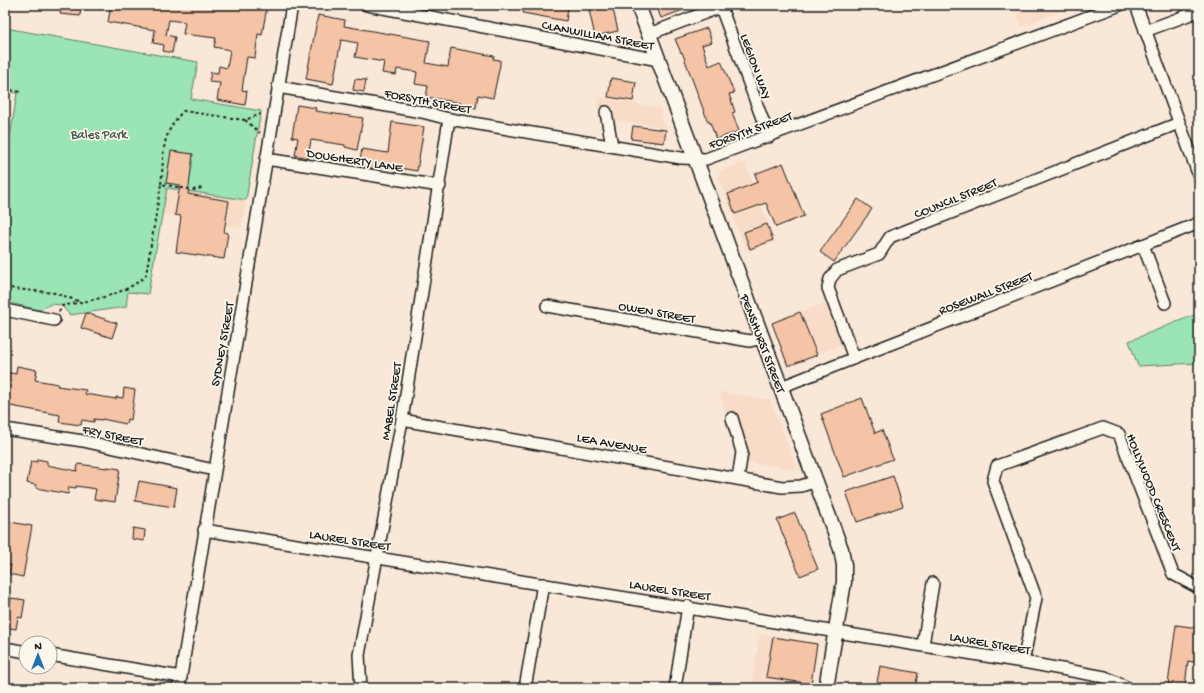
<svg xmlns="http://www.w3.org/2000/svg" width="1204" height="693" font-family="'Gochi Hand',sans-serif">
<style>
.built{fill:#f8dcc8}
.green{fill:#9be4b3;stroke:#5c8068}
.building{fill:#f5c3a5;stroke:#1c1c1c}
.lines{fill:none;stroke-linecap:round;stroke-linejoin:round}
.minor-casing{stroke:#1c1c1c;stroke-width:14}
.major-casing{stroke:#1c1c1c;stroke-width:17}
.path{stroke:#1c1c1c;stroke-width:2;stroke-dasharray:3 3;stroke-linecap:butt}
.minor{stroke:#fbf7ec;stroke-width:11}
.major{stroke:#fbf7ec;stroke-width:14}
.labels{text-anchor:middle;stroke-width:3.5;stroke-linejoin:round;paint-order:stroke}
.street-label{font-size:13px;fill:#1c1c1c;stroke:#fbf7ec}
.park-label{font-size:13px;fill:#425849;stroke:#fbf7ec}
</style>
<rect width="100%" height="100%" fill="#f9e7d7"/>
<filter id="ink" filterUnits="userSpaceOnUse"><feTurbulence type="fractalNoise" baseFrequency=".025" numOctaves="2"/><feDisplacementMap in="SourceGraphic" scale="8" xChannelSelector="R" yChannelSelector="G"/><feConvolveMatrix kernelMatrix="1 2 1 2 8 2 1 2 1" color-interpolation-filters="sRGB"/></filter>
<g filter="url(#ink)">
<g class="built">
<polygon points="1014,5 1076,5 1021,26"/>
<polygon points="598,97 659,108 666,128 610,119 608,112 598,110"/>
<polygon points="745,162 775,242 747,252 718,176 720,171"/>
<polygon points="166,187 246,200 241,228 162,214"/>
<polygon points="828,302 843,344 789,364 773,323"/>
<polygon points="719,392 770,400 798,470 737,460 739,452"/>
<polygon points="760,634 818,643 811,688 751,688"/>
</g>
<g class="green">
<polygon points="5,28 198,62 191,99 261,111 246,200 167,188 148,294 128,292 126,307 70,315 61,305 51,304 40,310 5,302 5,170 17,93 5,91"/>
<polygon points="1199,313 1199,363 1138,366 1129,341"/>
</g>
<g class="building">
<polygon points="61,5 81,5 80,16 60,14"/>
<polygon points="111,5 267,6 262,35 258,34 255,58 247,57 242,90 247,91 245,105 217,100 220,83 209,82 211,72 218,73 219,66 227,68 230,50 214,47 216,38 183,34 185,22 169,20 166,35 175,37 172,53 163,51 164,45 153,43 155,30 108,22"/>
<polygon points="525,5 552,5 568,8 566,21 523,13"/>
<polygon points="612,5 618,31 595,36 589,10"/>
<polygon points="656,5 694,5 694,6 661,18"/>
<polygon points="318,15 345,20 344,26 430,41 426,63 448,67 451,48 494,56 493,59 500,60 500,65 493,98 478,95 476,108 460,105 461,103 426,97 428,86 415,84 417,72 397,69 396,75 382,73 384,62 355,57 358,43 341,40 333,84 306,79"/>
<polygon points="707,28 712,42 702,45 709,66 721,61 734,93 729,94 735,112 732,113 739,131 716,139 710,122 708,122 682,52 681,53 675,39"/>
<polygon points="611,78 636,82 633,101 608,97"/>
<polygon points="355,79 366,80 364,92 353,90"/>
<polygon points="297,105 316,108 315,111 363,118 357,150 345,147 345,145 311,140 308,158 295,155 298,138 292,137"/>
<polygon points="392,122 424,127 417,171 382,165 381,170 359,166 362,149 388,153"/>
<polygon points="633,126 666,130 664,143 631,139"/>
<polygon points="171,151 193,154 188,194 229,201 224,232 228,233 224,259 176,252 181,216 175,215 180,185 166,183"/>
<polygon points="783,163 804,216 776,227 766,203 735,214 728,194 758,182 755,174"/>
<polygon points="858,199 872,209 834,262 820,252"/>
<polygon points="767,224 773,240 750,249 744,232"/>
<polygon points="800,312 817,355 788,366 772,323"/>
<polygon points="86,313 117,323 112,338 81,328"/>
<polygon points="17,366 37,370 35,380 58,384 57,386 86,390 85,394 116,399 116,397 123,398 124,388 135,390 131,420 127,419 126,424 102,419 102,420 94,419 94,422 82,420 81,425 59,422 60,415 5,405 5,372 16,374"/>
<polygon points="862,398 875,433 882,430 893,459 844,477 821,414"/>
<polygon points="37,459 47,461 47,465 77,471 78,464 107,468 107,467 120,469 115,502 94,499 96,489 76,486 76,488 69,487 68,494 36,488 36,485 27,483 31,461 37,462"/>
<polygon points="893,476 903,506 857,522 846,492"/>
<polygon points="139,481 177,488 174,507 135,501"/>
<polygon points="795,513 818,569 800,576 777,520"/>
<polygon points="5,521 32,526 23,577 9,574 11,565 5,564"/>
<polygon points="133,528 145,530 144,541 132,539"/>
<polygon points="11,598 25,600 22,618 18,617 16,629 5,627 5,604 10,605"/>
<polygon points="1176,625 1199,628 1199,663 1188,661 1185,686 1168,684"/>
<polygon points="773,637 817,644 811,684 766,677"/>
<polygon points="880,666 918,673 915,688 876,688"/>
</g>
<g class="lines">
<g class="minor-casing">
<g id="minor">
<polyline points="367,5 659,60"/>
<polyline points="720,5 769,137"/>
<polyline points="1136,5 1199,176"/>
<polyline points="1145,31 1199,11"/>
<polyline points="649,34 726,5"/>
<polyline points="278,87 422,112 449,119 681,158 706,159 1120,5"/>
<polyline points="606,112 612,146"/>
<polyline points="266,159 440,186"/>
<polyline points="1143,245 1165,303"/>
<polyline points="547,306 750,341 762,338"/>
<polyline points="5,310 54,320"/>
<polyline points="854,358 828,288 830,279 837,270 879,254 890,237 1179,123"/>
<polyline points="781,387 1199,223"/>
<polyline points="732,418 742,452 738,479"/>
<polyline points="402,420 782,487 801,486 817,481"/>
<polyline points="5,429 83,441 214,470"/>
<polyline points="204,530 1023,662 1105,677 1128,688"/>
<polyline points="923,645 933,583"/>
<polyline points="5,648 26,652"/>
<polyline points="50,655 181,677"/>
<polyline points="1023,662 1036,598 993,481 997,466 1103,428 1119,434 1173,574 1199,588"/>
<polyline points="179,688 292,5"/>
<polyline points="361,688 359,655 402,420 449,119"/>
<polyline points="525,688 543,584"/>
<polyline points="675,688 688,606"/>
</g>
</g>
<g class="major-casing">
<polyline id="major" points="638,5 841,549 844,565 844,582 826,688"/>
</g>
<g class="path">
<polyline points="5,89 21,92"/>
<polyline points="245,120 260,133"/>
<path d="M161 184C165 151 159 138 183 111L245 120 261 114"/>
<polyline points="5,286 14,289 55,293 81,302"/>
<path d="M59 312 62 306C91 300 125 296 146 275L161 184 193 190 202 188"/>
</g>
<use href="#minor" class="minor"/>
<use href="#major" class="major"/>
</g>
</g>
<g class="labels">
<g class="street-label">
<text transform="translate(598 34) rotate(11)" y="5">CLANWILLIAM STREET</text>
<text transform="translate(757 66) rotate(70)" y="5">LEGION WAY</text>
<text transform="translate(428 100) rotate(11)" y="5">FORSYTH STREET</text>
<text transform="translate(750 129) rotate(-20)" y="5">FORSYTH STREET</text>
<text transform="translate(355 159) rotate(9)" y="5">DOUGHERTY LANE</text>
<text transform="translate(955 197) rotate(-22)" y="5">COUNCIL STREET</text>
<text transform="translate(985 292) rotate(-21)" y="5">ROSEWALL STREET</text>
<text transform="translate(657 311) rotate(10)" y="5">OWEN STREET</text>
<text transform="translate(764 343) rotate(69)" y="5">PENSHURST STREET</text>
<text transform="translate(221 344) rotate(-80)" y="5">SYDNEY STREET</text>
<text transform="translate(390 401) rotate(-81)" y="5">MABEL STREET</text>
<text transform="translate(113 434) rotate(12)" y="5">FRY STREET</text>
<text transform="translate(612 442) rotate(10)" y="5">LEA AVENUE</text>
<text transform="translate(1155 492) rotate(68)" y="5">HOLLYWOOD CRESCENT</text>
<text transform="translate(350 539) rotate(9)" y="5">LAUREL STREET</text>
<text transform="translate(670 589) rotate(9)" y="5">LAUREL STREET</text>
<text transform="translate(990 642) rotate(10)" y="5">LAUREL STREET</text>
</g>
<g class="park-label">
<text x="99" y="138">Bales Park</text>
</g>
</g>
<rect width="1204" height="693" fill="none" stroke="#fbf7ec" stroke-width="20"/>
<rect x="10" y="10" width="1184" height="673" fill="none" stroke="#1c1c1c" stroke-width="1.5" filter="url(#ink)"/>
<g transform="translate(38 655)"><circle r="19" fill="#fbf7ec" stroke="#a29f99"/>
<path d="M0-3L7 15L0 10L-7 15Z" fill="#1f6fb2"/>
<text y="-6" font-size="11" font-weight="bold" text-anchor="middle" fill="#1c1c1c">N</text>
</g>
</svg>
